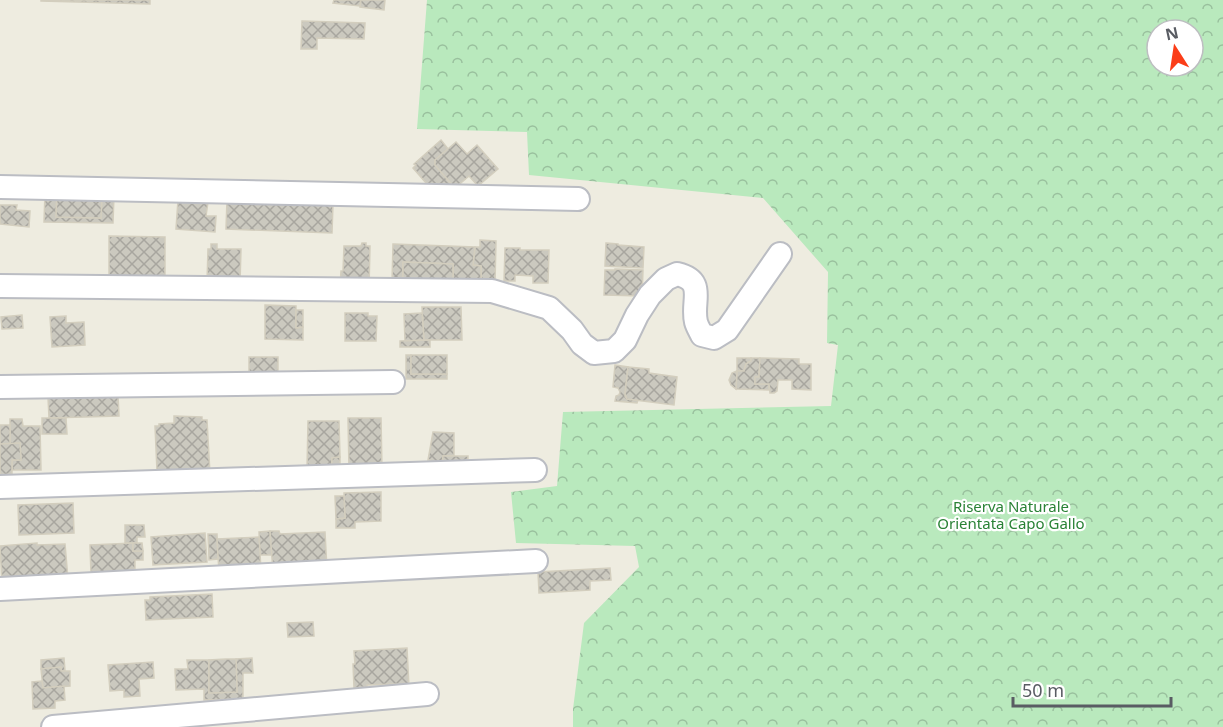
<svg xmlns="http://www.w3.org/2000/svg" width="1223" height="727" font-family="'Noto Sans',sans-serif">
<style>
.park{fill:url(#park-crowns);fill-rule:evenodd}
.building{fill:url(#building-cross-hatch);stroke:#d3cebe;stroke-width:1.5;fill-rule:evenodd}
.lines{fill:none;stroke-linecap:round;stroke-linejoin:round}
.minor-casing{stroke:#bbbdc3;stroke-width:26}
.minor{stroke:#fff;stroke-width:22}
.labels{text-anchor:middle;stroke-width:4.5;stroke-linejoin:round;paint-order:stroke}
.park-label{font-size:15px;fill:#2a8236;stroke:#fff}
</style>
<defs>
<pattern id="park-crowns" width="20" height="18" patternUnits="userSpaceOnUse" patternTransform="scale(1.5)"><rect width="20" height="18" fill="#b9e9bd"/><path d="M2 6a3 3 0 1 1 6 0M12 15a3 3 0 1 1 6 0" fill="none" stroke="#99c09d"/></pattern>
<pattern id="building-cross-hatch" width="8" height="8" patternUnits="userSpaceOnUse" patternTransform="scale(1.5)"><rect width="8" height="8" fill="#cbc9bf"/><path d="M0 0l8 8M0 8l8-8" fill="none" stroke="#a8a69f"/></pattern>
</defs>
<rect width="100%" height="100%" fill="#eeece0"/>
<path class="park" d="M427 0H1223V727H573V709L584 623 639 567 635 546 516 543 511 492 557 486 563 412 831 406 838 345 827 343 828 272 763 198 529 175 527 132 417 129ZM1157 30H1193V66H1157Z"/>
<g class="building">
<polygon points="41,0 150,0 150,4 41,1"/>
<polygon points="334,0 361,0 360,6 333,3"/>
<polygon points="361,0 385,0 384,10 360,7"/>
<polygon points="302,21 365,23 364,39 317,38 317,49 301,49"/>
<polygon points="441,140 448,149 435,160 435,165 452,185 434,192 413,168 416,165 414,164"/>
<polygon points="456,142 467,154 477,145 498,169 478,186 469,176 455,188 435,165 435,160"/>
<polygon points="45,193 57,193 56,217 101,218 102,195 114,195 113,223 44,222"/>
<polygon points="57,193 102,195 101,218 56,217"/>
<polygon points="178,200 208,202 206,216 216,216 215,232 176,229"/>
<polygon points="227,200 333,204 332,233 226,229"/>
<polygon points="0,205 17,205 16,210 30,211 29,227 0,224"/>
<polygon points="109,236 165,237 165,278 109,278"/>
<polygon points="480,240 496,241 495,283 481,282 481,266 473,265 475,247 480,247"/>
<polygon points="362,243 366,243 366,246 370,246 369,288 340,287 341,271 343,271 344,246 361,246"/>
<polygon points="606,243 618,244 618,245 644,247 643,268 605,266"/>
<polygon points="211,244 217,244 217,249 241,249 240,283 207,282 208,249 211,249"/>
<path d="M393 244 475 247 473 265 481 266V282H392ZM403 262 453 264V281L403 280Z"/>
<polygon points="505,248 520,248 520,250 549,250 548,283 533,283 533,276 515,275 515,281 504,281"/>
<polygon points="403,262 453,264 453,281 403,280"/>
<polygon points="615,269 643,270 642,296 604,295 605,270 615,270"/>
<polygon points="265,305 296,306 296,328 303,327 303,340 265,339"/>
<polygon points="422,307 461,307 462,340 424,340"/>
<polygon points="296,310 303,310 303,327 296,328"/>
<polygon points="345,313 368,313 368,316 377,316 376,341 345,341"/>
<polygon points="422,313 424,340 405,341 404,314"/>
<polygon points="22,315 23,328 2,329 1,317"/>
<polygon points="66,316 66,323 84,322 85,345 52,347 50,317"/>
<polygon points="430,340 430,347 400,347 400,341"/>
<polygon points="406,355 411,355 411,374 447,374 447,379 406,379"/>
<rect x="411" y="355" width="36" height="19"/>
<rect x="249" y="357" width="29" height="24"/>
<polygon points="737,358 751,358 751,361 746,364 744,371 737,371"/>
<polygon points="751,358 760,358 759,377 755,377 755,384 769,384 769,390 736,389 737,371 744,371 746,364 751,361"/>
<polygon points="760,358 799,359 799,364 811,364 811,390 792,389 792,380 778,380 777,391 774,393 770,393 769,384 755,384 755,377 759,377"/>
<polygon points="615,365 628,367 625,396 627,399 638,400 637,403 615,401 616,396 619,395 620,392 618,388 613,387"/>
<polygon points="628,367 649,369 649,373 677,377 674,405 627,399 625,394"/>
<polygon points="737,371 736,389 731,385 729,380 732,373"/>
<polygon points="118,395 119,416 49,418 48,397"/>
<polygon points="174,416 202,417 202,420 207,420 210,474 157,471 155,426 159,426 159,424 174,423"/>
<polygon points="42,418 66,418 67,434 42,434"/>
<polygon points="348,418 381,418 382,469 349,470"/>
<polygon points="10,419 22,419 23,426 40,426 41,470 12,470 12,460 21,460 20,443 10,444"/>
<polygon points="308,421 339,421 340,457 332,458 332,468 307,469"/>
<rect x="0" y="425" width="10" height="19"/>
<polygon points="433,432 454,433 454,456 443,456 442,472 430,472 430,460 428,460"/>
<polygon points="20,443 21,460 12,460 12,474 0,475 0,444"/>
<polygon points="443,456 468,456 468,471 442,472"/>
<polygon points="340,457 340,473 332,468 332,458"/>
<polygon points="381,492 381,521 355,522 355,528 336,528 336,519 345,518 344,493"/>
<polygon points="335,496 344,496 345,518 336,519"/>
<polygon points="73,503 74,533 19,535 18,505"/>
<polygon points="125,525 144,525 145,537 137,537 137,543 125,543"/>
<polygon points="270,531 272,555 260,555 259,532"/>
<polygon points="270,531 279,531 280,534 325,532 327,570 273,572"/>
<polygon points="205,533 207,562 153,565 151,537"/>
<polygon points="208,534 217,534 218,559 209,560"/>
<polygon points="259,537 261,570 219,572 217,539"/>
<polygon points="37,543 37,545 65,544 68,579 2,583 0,546"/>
<polygon points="133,543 133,551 143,551 143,560 135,560 135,572 91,575 90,545"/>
<polygon points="133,543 142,543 143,551 133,551"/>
<polygon points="610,568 611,580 590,581 590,590 539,593 538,572"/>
<polygon points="212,594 213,617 146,620 145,600 150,600 150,597"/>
<polygon points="313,622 314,636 288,637 287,623"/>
<polygon points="407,648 409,687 397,688 397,684 367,685 367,687 354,688 353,664 355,664 354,651"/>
<polygon points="64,658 65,671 61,671 61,667 41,669 41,660"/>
<polygon points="252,658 253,673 243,673 243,699 204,700 204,689 176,690 175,669 188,669 187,660 209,660 209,693 237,692 236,659"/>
<polygon points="226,659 236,659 237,692 209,693 209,660"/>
<polygon points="153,662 154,678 139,679 140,696 124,697 124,690 110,691 108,665"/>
<polygon points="61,667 61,671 70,671 70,686 43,688 41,669"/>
<polygon points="42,681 43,688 64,686 65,700 55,701 55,708 33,709 32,682"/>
</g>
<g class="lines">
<g class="minor-casing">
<g id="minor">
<polyline points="0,187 578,199"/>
<path d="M0 286 492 291 549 308 572 330 582 344 594 353 614 351 625 340 637 315 650 295 666 279 677 274C707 281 691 301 696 322 697 326 700 331 702 335L714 338 727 330 780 254"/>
<polyline points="0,387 393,382"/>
<polyline points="0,487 535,470"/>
<polyline points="0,589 536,561"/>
<polyline points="53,727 427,694"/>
</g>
</g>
<use href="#minor" class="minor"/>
</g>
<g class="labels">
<g class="park-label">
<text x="1011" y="512">Riserva Naturale<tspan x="1011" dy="17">Orientata Capo Gallo</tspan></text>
</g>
</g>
<g transform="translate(1175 48) rotate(348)"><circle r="28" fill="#ffffff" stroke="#bdbec1" stroke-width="1.5"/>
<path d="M0-4.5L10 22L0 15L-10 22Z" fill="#fb3d18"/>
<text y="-9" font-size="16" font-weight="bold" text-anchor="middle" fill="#595c63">N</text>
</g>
<path d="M1013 697v9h158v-9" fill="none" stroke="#595c63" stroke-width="3"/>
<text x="1022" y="697" font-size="18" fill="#595c63" stroke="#ffffff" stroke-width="4.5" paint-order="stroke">50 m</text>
</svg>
